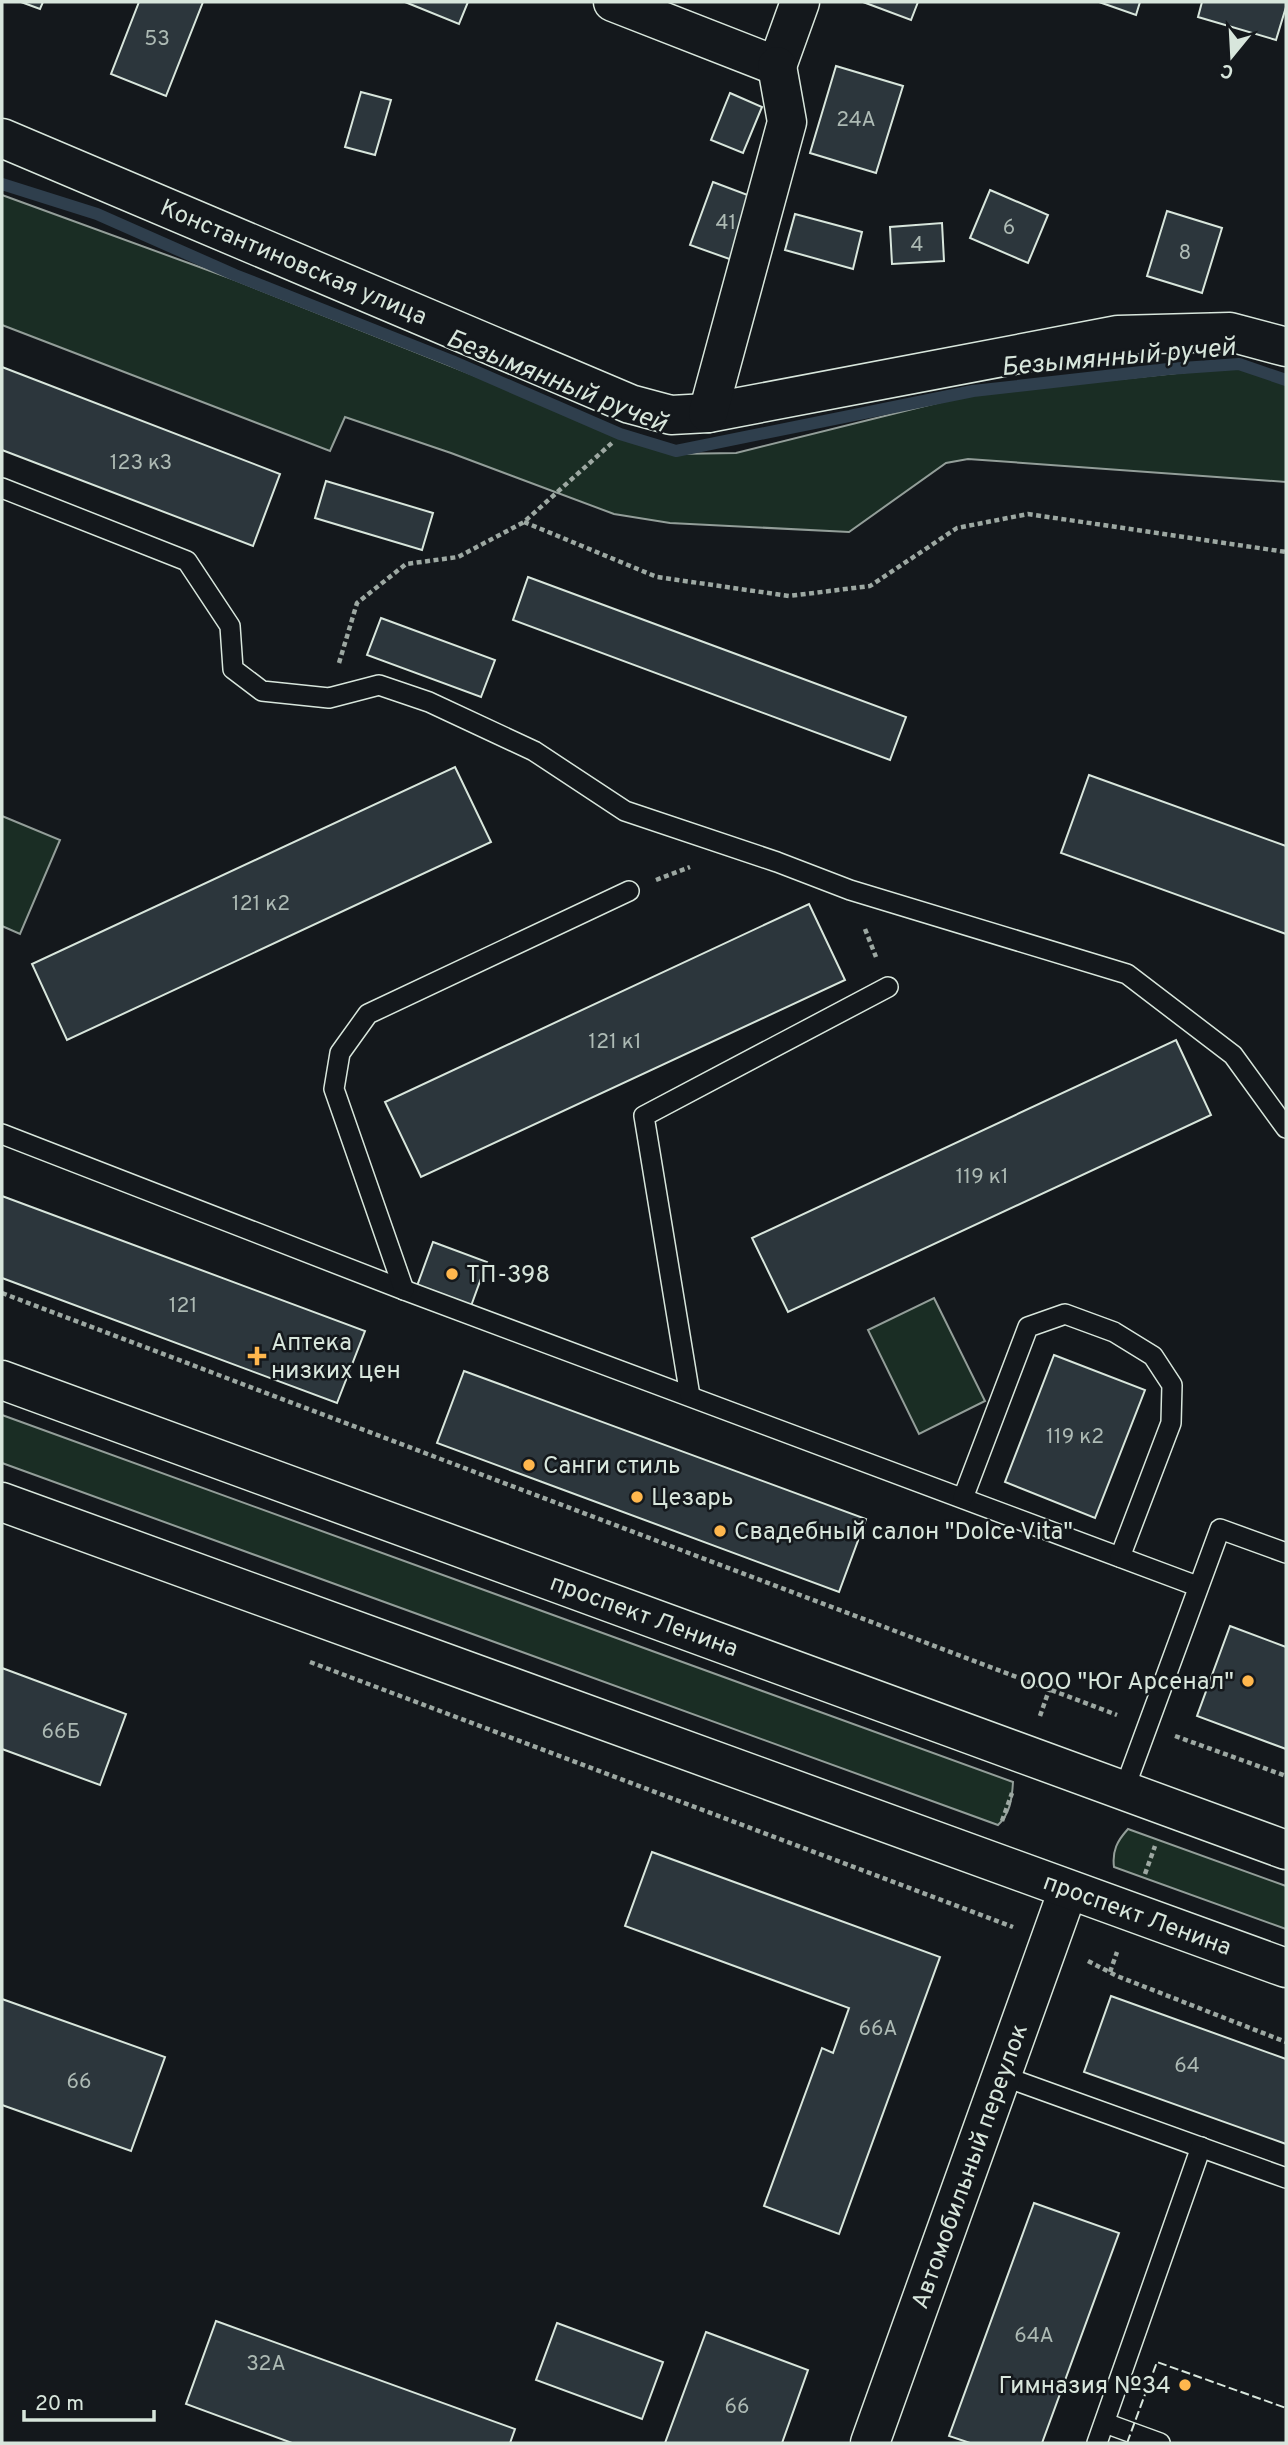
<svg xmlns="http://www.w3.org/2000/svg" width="1288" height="2445" font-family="Overpass,sans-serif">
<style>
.green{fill:#1a2d24;stroke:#939e99;stroke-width:2}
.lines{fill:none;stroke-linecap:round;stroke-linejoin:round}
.stream{stroke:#2f3f4d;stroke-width:12}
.building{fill:#2c363c;stroke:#d8e6dc;stroke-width:2}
.service-casing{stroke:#d8e6dc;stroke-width:22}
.minor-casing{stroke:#d8e6dc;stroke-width:41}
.secondary-casing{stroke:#d8e6dc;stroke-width:41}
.path{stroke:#9da8a2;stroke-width:4.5;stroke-dasharray:5 3.5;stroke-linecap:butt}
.service{stroke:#14181c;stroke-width:19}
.minor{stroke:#14181c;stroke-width:38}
.secondary{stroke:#14181c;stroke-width:38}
.fence{stroke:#d8e6dc;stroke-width:2;stroke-dasharray:9 3.5;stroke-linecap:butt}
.poi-dot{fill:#ffb74d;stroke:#14181c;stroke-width:2.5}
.labels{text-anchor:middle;stroke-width:5;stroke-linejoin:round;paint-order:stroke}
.number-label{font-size:21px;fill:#adbab4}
.street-label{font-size:24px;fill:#d8e6dc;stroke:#14181c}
.poi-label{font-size:24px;fill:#d8e6dc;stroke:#14181c;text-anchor:start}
.water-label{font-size:26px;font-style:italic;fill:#d8e6dc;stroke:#14181c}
</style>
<rect width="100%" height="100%" fill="#14181c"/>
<g class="green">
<polygon points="2,195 235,280 671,454 736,453 973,394 1245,366 1286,378 1286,482 968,459 946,463 849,532 670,523 614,514 451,453 345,417 330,451 2,325"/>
<polygon points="2,816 60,840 20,934 2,926"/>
<polygon points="934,1298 985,1401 919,1434 868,1330"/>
<path d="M2 1415 1013 1782C1012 1799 1010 1814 998 1825L2 1463Z"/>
<path d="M1128 1829 1286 1886V1929L1114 1867C1112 1851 1117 1841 1128 1829Z"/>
</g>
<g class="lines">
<polyline class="stream" points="2,184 97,214 235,275 452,361 620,434 676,451 973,391 1168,369 1239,364 1286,380"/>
</g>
<g class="building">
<polygon points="21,2 43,2 40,9"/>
<polygon points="139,2 203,2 166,96 111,74"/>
<polygon points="405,2 468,2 459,24"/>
<polygon points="863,2 918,2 911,20"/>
<polygon points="1099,2 1140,2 1136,15"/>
<polygon points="1202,2 1286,2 1286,7 1276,40 1198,17"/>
<polygon points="836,66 903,86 876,173 810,153"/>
<polygon points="361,92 391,100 375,155 345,147"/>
<polygon points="730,93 762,107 743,153 711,140"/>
<polygon points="713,182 761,200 738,262 690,245"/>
<polygon points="990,190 1048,215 1028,263 970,238"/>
<polygon points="1167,211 1222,228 1202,293 1147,276"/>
<polygon points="795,214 862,232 853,269 785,250"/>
<polygon points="942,223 944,261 892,264 890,227"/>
<polygon points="2,367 280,474 253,546 2,450"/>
<polygon points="326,481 433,513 422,550 315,518"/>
<polygon points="528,577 906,717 890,760 513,620"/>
<polygon points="381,618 495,660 481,697 367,655"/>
<polygon points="455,767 491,842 67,1040 32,964"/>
<polygon points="1089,775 1286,846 1286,934 1061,853"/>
<polygon points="809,904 845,980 421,1177 385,1102"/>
<polygon points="1176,1040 1211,1115 788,1312 752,1238"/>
<polygon points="2,1196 365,1331 337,1403 2,1278"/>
<polygon points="433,1242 487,1262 471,1306 417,1286"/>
<polygon points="1054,1355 1145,1390 1095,1518 1005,1482"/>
<polygon points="464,1371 866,1519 839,1592 437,1443"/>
<polygon points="1230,1626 1286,1647 1286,1749 1197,1716"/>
<polygon points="2,1668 126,1714 100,1785 2,1749"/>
<polygon points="652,1852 940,1957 839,2234 764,2206 822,2048 833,2053 849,2008 625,1926"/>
<polygon points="1111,1996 1286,2059 1286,2144 1084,2072"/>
<polygon points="2,1999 165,2057 131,2151 2,2105"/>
<polygon points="1034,2203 1119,2233 1042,2443 970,2443 949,2436"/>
<polygon points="216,2321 515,2429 510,2443 292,2443 186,2404"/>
<polygon points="557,2323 663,2362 642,2419 536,2380"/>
<polygon points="706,2332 808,2370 782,2443 665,2443"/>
</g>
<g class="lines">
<g class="service-casing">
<g id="service">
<polyline points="2,488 187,561 230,626 233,669 262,691 329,698 379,685 429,702 534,751 625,811 777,862 850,890 1127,974 1233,1055 1286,1128"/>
<polyline points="2,1134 404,1290 1197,1586"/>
<polyline points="404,1290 334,1089 340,1053 368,1014 629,891"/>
<polyline points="690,1396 644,1116 888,987"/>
<polyline points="963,1498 1028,1327 1065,1314 1114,1332 1153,1356 1172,1385 1171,1423 1120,1557"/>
<polyline points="1124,1790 1220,1529 1286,1553"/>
<polyline points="1000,2075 1286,2178"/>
<polyline points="1105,2423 1160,2443"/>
<polyline points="1097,2443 1201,2147"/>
</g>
</g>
<g class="minor-casing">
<g id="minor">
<polyline points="613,2 777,66 800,2"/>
<path id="s1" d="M2 138 630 404 671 415 708 413 1118 335 1230 332 1286 347"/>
<polyline points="708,413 787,122 777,66"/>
<path id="s2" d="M870 2443 1068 1890"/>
</g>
</g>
<g class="secondary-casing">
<g id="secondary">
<path id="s3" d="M2 1380 1286 1850"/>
<path id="s4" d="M2 1502 1286 1968"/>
</g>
</g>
<g class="path">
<polyline points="524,522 657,577 789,596 870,586 957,528 1028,514 1286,552"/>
<polyline points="339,663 357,603 406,564 458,557 524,522 613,442"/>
<polyline points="656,880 690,867"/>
<polyline points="865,929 876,957"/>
<polyline points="2,1293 1117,1715"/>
<polyline points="310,1662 1013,1927"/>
<polyline points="1040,1716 1049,1690"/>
<polyline points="1175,1736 1286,1776"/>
<polyline points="1002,1821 1012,1793"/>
<polyline points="1145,1874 1155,1846"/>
<polyline points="1088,1961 1117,1976 1286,2042"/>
<polyline points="1110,1972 1117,1952"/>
</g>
<use href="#service" class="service"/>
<use href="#minor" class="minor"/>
<use href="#secondary" class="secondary"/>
<polyline class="fence" points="1127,2443 1157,2362 1286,2408"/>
</g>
<g class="poi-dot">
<circle cx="452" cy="1274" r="7"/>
<path d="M253.5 1345.5h7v7h7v7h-7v7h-7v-7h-7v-7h7z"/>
<circle cx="529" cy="1465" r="7"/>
<circle cx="637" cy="1497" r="7"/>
<circle cx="720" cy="1531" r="7"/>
<circle cx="1248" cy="1681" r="7"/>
<circle cx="1185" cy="2385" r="7"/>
</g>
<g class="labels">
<g class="number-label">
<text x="157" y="45">53</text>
<text x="856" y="126">24А</text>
<text x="726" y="229">41</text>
<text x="1009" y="234">6</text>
<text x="917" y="251">4</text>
<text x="1185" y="259">8</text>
<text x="141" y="469">123 к3</text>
<text x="261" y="910">121 к2</text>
<text x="615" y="1048">121 к1</text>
<text x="982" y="1183">119 к1</text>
<text x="183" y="1312">121</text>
<text x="1075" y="1443">119 к2</text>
<text x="61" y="1738">66Б</text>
<text x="878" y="2035">66А</text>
<text x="1187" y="2072">64</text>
<text x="79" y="2088">66</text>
<text x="1034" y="2342">64А</text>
<text x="266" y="2370">32А</text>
<text x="737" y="2413">66</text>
</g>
<g class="street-label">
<text dy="8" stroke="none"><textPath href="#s1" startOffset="317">Константиновская улица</textPath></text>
<text dy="8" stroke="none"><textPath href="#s3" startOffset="684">проспект Ленина</textPath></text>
<text dy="8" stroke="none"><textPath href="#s4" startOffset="1208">проспект Ленина</textPath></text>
<text dy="8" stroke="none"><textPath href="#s2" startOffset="294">Автомобильный переулок</textPath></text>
</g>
<g class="poi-label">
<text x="466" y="1282">ТП-398</text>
<text x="271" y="1350">Аптека<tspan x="271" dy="28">низких цен</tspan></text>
<text x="543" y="1473">Санги стиль</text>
<text x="651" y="1505">Цезарь</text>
<text x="734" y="1539">Свадебный салон "Dolce Vita"</text>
<text x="1234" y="1689" text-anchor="end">ООО "Юг Арсенал"</text>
<text x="1171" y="2393" text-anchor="end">Гимназия №34</text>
</g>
<g class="water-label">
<text transform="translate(1118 356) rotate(-5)" y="9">Безымянный ручей</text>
<text transform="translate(557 380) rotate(22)" y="9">Безымянный ручей</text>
</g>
</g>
<rect width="1288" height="2445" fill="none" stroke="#d8e6dc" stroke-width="7"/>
<g transform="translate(1232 56) rotate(198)" stroke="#14181c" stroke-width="5" paint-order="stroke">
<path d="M0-5L12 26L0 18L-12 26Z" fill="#d8e6dc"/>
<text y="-10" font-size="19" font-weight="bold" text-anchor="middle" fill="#d8e6dc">С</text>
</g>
<path d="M24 2410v10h130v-10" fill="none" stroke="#d8e6dc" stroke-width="3.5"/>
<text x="35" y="2410" font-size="21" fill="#d8e6dc" stroke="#14181c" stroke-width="5" paint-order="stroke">20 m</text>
</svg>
